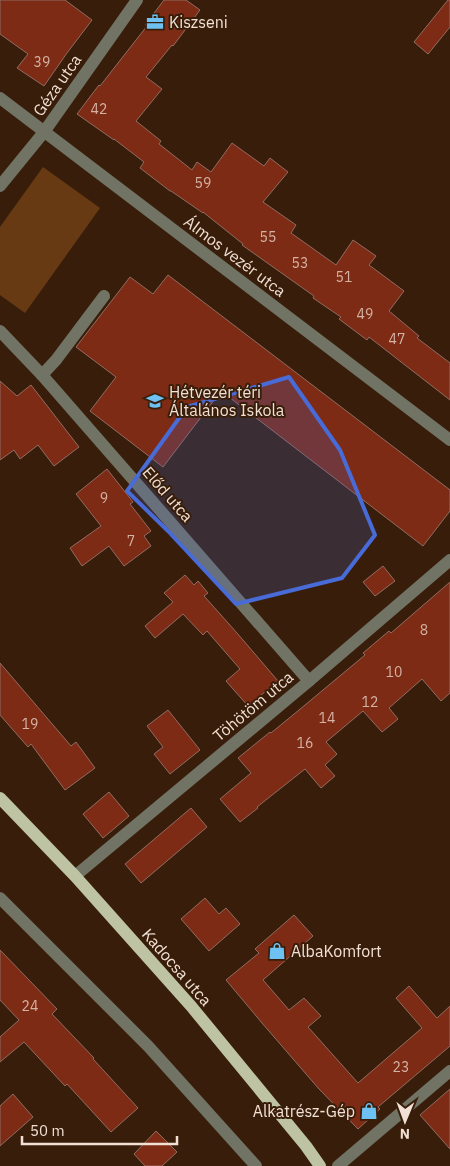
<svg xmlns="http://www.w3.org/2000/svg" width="450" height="1166" font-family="'IBM Plex Sans',sans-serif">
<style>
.garden{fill:#683a14}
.building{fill:#7d2b14;stroke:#926c62}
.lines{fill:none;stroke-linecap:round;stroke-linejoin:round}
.minor{stroke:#717364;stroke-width:12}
.major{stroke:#bdc3a3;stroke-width:12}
.marked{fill:#486bd7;fill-opacity:0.2;stroke:#486bd7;stroke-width:4;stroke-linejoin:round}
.labels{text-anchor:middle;stroke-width:4;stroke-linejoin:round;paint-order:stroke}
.number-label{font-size:14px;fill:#d5b3a4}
.poi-label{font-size:16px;fill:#f2e0d4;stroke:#381e0a;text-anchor:start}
.street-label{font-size:16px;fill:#f2e0d4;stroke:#381e0a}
</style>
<rect width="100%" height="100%" fill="#381e0a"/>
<polygon class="garden" points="43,167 100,208 25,313 0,295 0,227"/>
<g class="building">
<polygon points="0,0 65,0 92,20 67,53 44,86 17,68 28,54 0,34"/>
<polygon points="164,0 186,0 200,10 173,46 172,45 146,77 162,89 136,121 161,141 159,144 192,170 197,162 211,172 232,143 264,166 270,158 288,172 263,202 296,225 291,233 336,265 353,240 376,256 369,265 404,291 389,311 419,336 417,338 450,363 450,400 369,337 367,340 339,319 341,317 313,298 314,296 242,245 243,244 203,212 203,213 171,191 170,191 140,168 144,162 114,139 114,140 77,114 99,85 100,86 147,26 145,25"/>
<polygon points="448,0 450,0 450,27 428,54 414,42"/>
<polygon points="168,275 450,490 450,511 423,546 221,391 163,467 90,411 116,377 76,347 130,277 153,294"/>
<polygon points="0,381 17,396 31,385 79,447 54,466 38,445 20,459 14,450 0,460"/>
<polygon points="107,469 133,502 130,504 151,531 144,536 151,546 124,566 109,546 82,566 70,548 101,526 76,494"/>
<polygon points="383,566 395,581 375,596 363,582"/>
<polygon points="185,575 194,585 198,581 208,593 204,596 237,633 278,681 248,706 226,681 240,669 207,631 203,635 183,614 155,638 145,626 173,602 164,593"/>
<polygon points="450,582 450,693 441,701 422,679 389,708 398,719 382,732 363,711 326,742 337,754 325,765 335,776 321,788 305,769 257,807 258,808 240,822 220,799 251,773 238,758 270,732 271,733 299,710 365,655 363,653 389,631 391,633"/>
<polygon points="0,663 71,746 76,742 95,768 65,790 31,744 28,747 0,715"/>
<polygon points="168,710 200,750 170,774 154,754 163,747 147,726"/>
<polygon points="109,792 129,816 103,838 83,814"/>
<polygon points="191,808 207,827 141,883 125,864"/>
<polygon points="205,898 219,914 226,908 240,924 209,951 181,919"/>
<polygon points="294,915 313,936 263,980 289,1010 304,998 321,1016 308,1027 358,1083 422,1028 396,998 409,986 437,1018 450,1006 450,1046 378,1107 380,1109 358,1129 319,1089 262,1023 226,980 259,953 255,949"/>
<polygon points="0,950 57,1009 52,1014 94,1058 93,1059 138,1108 111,1132 67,1084 65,1086 24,1042 0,1062 0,1037 19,1020 0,1000"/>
<polygon points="450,1089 450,1149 420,1115"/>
<polygon points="13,1094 33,1117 0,1146 0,1106"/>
<polygon points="156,1131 177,1152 162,1166 145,1166 134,1154"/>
</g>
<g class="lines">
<g class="minor">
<polyline points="0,98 450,440"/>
<polyline points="0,186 44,132 137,0"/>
<polyline points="0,331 42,375 309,681"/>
<polyline points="42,375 56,360 104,296"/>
<polyline points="75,876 309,681 450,560"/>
<polyline points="0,898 148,1046 256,1166"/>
<polyline points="338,1166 450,1071"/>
</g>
<polyline class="major" points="0,798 75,876 191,1006 306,1146 320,1166"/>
</g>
<path class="marked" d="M289 377 340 450 375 535 342 578 236 604 168 531 127 491 187 407Z"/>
<defs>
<g id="office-bare" transform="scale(1.35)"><path d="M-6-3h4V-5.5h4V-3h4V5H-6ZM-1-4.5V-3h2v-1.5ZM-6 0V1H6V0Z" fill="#6ec2f3" stroke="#381e0a" stroke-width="2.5" paint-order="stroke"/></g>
<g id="school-bare" transform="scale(1.35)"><path d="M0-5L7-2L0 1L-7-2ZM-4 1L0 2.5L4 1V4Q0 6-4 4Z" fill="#6ec2f3" stroke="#381e0a" stroke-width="2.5" paint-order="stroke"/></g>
<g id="shop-bare" transform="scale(1.35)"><path d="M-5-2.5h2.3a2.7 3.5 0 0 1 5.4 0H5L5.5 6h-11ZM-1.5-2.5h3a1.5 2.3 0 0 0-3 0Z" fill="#6ec2f3" stroke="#381e0a" stroke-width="2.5" paint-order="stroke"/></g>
</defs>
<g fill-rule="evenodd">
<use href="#office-bare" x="155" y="22"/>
<use href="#school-bare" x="155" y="401"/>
<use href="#shop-bare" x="277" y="951"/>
<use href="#shop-bare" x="369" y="1111"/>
</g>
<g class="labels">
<g class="number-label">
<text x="42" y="67">39</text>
<text x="99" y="114">42</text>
<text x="203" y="188">59</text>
<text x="268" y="242">55</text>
<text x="300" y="268">53</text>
<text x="344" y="282">51</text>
<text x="365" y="319">49</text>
<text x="397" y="344">47</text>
<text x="104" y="503">9</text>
<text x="131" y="546">7</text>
<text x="424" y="635">8</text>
<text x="394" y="677">10</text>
<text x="370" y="707">12</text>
<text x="327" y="723">14</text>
<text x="30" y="729">19</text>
<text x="305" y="748">16</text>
<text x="30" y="1011">24</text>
<text x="401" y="1072">23</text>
</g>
<g class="poi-label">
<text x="169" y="28">Kiszseni</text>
<text x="169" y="398">Hétvezér téri<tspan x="169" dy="18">Általános Iskola</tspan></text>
<text x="291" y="957">AlbaKomfort</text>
<text x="355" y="1117" text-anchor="end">Alkatrész-Gép</text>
</g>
<g class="street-label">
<text transform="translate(57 85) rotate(-55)" y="6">Géza utca</text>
<text transform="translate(235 256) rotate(37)" y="6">Álmos vezér utca</text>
<text transform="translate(168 494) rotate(49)" y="6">Előd utca</text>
<text transform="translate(253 706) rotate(-40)" y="6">Töhötöm utca</text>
<text transform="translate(177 967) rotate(49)" y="6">Kadocsa utca</text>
</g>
</g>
<g transform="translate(405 1121) rotate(181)" stroke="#381e0a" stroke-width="4" paint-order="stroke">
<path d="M0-4L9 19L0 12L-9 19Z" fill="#f2e0d4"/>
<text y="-8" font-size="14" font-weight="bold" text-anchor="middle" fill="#f2e0d4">N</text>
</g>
<path d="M22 1136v8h155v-8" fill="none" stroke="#f2e0d4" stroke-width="2.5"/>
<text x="30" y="1136" font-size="15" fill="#f2e0d4" stroke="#381e0a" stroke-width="4" paint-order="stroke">50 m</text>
</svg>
